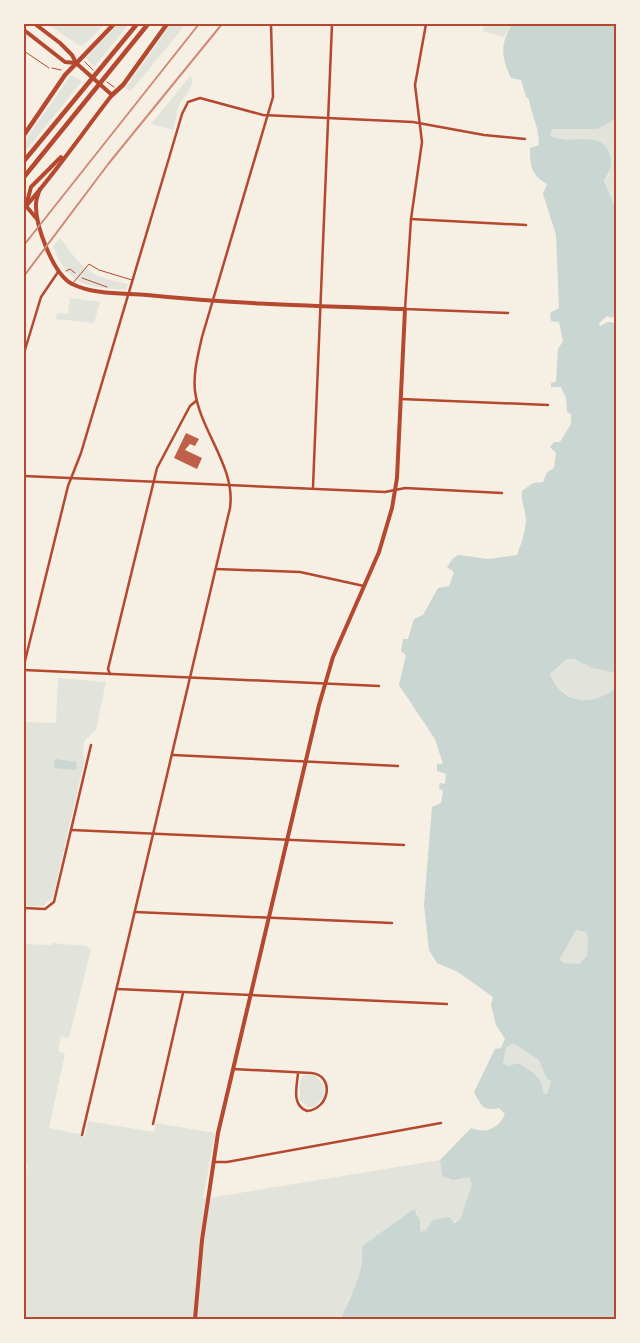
<svg xmlns="http://www.w3.org/2000/svg" width="640" height="1343" font-family="'Archivo Narrow',sans-serif">
<style>
.green{fill:#e2e4dc}
.water{fill:#c9d6d2;fill-rule:evenodd}
.building{fill:#bf614a}
.lines{fill:none;stroke-linecap:round;stroke-linejoin:round}
.path{stroke:#b5482f;stroke-width:1}
.service{stroke:#b5482f;stroke-width:1}
.minor{stroke:#b5482f;stroke-width:2.5}
.tertiary{stroke:#b5482f;stroke-width:4}
.trunk{stroke:#b5482f;stroke-width:4.5}
.rail{stroke:#cf8b77;stroke-width:2}
.neatline{fill:none;stroke:#b5482f;stroke-width:2}
</style>
<rect width="100%" height="100%" fill="#f6efe4"/>
<g class="green">
<polygon points="48,24 105,24 84,45 80,46"/>
<polygon points="118,24 129,24 94,67 86,58"/>
<polygon points="171,24 186,24 130,92 126,88"/>
<polygon points="484,24 512,24 504,37 482,31"/>
<polygon points="71,75 82,81 24,153 24,142"/>
<polygon points="190,76 193,80 188,93 180,102 173,130 151,124"/>
<polygon points="616,119 616,220 614,215 614,204 604,181 610,173 590,139 556,139 550,136 552,129 598,129"/>
<path d="M60 238C84 270 88 276 128 284L126 290C85 286 70 288 53 246Z"/>
<polygon points="70,298 100,302 94,323 56,319 57,313 68,314"/>
<path d="M567 659H574L592 668 616 673V689C608 694 600 701 591 702 574 703 556 689 550 674Z"/>
<polygon points="58,678 106,682 96,730 84,741 83,754 85,758 53,897 43,906 24,906 24,722 56,723"/>
<polygon points="576,930 586,932 588,937 587,956 579,964 564,963 560,960 561,957"/>
<polygon points="52,943 86,946 91,949 69,1038 61,1036 58,1051 65,1054 49,1128 80,1134 80,1136 85,1137 88,1121 154,1132 156,1123 215,1133 203,1199 440,1160 442,1176 453,1180 469,1177 472,1184 460,1220 420,1232 417,1212 403,1217 380,1235 371,1239 363,1256 356,1288 350,1295 341,1319 24,1319 24,1174 28,1167 24,1163 24,944 51,945"/>
<polygon points="513,1043 539,1060 551,1081 547,1094 544,1094 541,1082 534,1073 518,1063 508,1066 503,1063 506,1048"/>
<polygon points="304,1075 316,1076 323,1084 324,1096 315,1107 307,1107 300,1100 300,1081"/>
</g>
<g class="water">
<path d="M512 24H616V119L598 129H552L550 136C567 146 602 128 610 155 613 165 609 173 604 181L614 204V215L616 220V313L612 318 607 316 599 323 600 326 608 322 616 323V673L592 668 574 659H567L550 674C563 705 592 707 616 688V1319H341C350 1295 365 1273 362 1246L414 1209 420 1221V1232L426 1230 433 1220 449 1217 454 1223 460 1220 472 1184 469 1177 453 1180 442 1176 440 1160 471 1128C486 1134 498 1129 505 1114L499 1108C483 1112 481 1105 474 1092L495 1049 501 1048 505 1039 496 1025 491 1005 493 997 458 972 437 963 429 950 424 905 432 807 441 803 443 791 439 788 440 783 445 784 446 774 437 771V764H443L435 739 399 685 406 655 401 651 403 639H408L414 619 423 615 438 588 449 586 454 572 447 567 453 558 459 555 488 559 517 555C521 544 526 531 526 519 525 509 521 501 522 491L533 483 543 482 547 472 554 468 556 453 550 447 554 442H560L571 424V414L567 412 566 398 561 387H551V383L556 382 558 349 563 341 559 322 551 321 550 313 559 308 556 235 543 194 547 184C531 175 530 165 530 148L539 145C539 126 532 118 529 99L526 97 521 80 511 78C501 56 500 45 512 24ZM576 930 586 932 588 937 587 956 579 964 564 963 560 960 561 957ZM513 1043 539 1060 547 1079 551 1081 547 1094H544L541 1082 534 1073 518 1063 508 1066 503 1063 506 1048Z"/>
<polygon points="55,759 77,762 76,770 54,768"/>
</g>
<polygon class="building" points="186,433 199,439 195,446 190,444 185,450 202,458 197,469 174,458"/>
<g class="lines">
<g class="path">
<polyline points="85,62 93,70"/>
<polyline points="52,68 61,70"/>
<polyline points="107,82 114,87"/>
<polyline points="66,271 70,269 75,273"/>
<polyline points="82,278 107,287"/>
</g>
<g class="service">
<polyline points="24,51 49,68"/>
<polyline points="73,283 89,264 99,270 132,280"/>
</g>
<g class="minor">
<polyline points="426,24 415,85 422,142 411,219 405,309 508,313"/>
<polyline points="411,219 526,225"/>
<polyline points="24,353 41,297 58,272"/>
<polyline points="401,399 548,405"/>
<polyline points="24,476 385,492 405,488 502,493"/>
<polyline points="313,487 332,24"/>
<polyline points="216,569 300,572 364,586"/>
<polyline points="24,665 68,486 81,453 169,158 182,114 188,102 200,98 263,115 413,122 484,135 525,139"/>
<polyline points="24,670 379,686"/>
<polyline points="110,674 108,669 157,468 190,406 196,401"/>
<polyline points="173,755 398,766"/>
<polyline points="72,830 404,845"/>
<polyline points="24,908 45,909 54,902 91,745"/>
<polyline points="135,912 392,923"/>
<polyline points="117,989 447,1004"/>
<path d="M233 1069 311 1073C335 1075 330 1109 307 1111 291 1105 297 1086 298 1073"/>
<polyline points="153,1124 183,993"/>
<path d="M82 1135 230 508C236 467 200 431 195 391 193 373 198 355 202 337L273 97 271 24"/>
<polyline points="213,1162 227,1162 441,1123"/>
</g>
<g class="tertiary">
<polyline points="24,30 65,62 76,63"/>
<path d="M40 189C38 194 36 199 36 204 35 225 53 274 72 284 95 295 123 293 147 295 233 304 319 306 405 309L397 478 392 508 379 552 333 657 319 705 218 1133 202 1240 195 1319"/>
<path d="M26 206C57 171 83 132 112 95L76 63 72 55 60 43 35 24"/>
<polyline points="37,219 26,206 31,187 61,157"/>
</g>
<g class="trunk">
<polyline points="112,95 123,85 167,24"/>
<polyline points="24,135 65,75 114,24"/>
<polyline points="24,161 137,24"/>
<polyline points="24,177 148,24"/>
<polyline points="24,208 26,206"/>
</g>
<g class="rail">
<polyline points="24,245 199,24"/>
<polyline points="24,276 109,163 222,24"/>
</g>
</g>
<rect width="640" height="1343" fill="none" stroke="#f6efe4" stroke-width="50"/>
<rect x="25" y="25" width="590" height="1293" class="neatline"/>
</svg>
